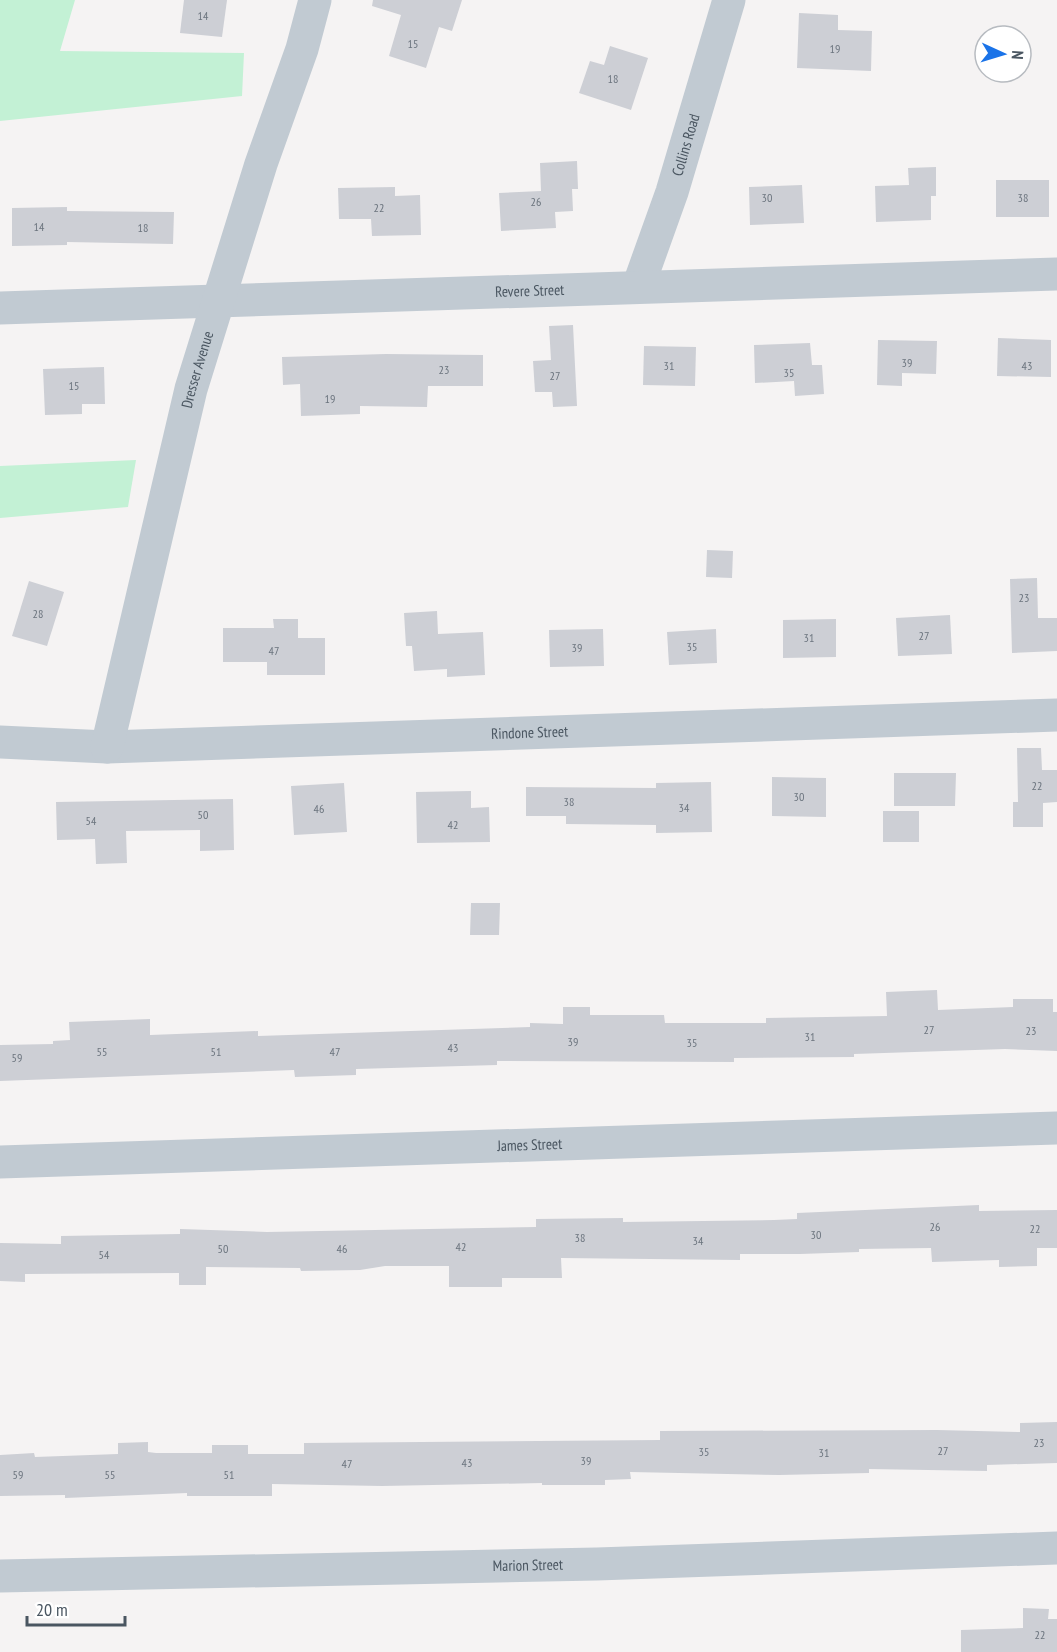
<svg xmlns="http://www.w3.org/2000/svg" width="1057" height="1652" font-family="'PT Sans Narrow',sans-serif">
<style>
.green{fill:#c3f1d5}
.building{fill:#cdcfd5}
.lines{fill:none;stroke-linecap:round;stroke-linejoin:round}
.street{stroke:#c1cad2;stroke-width:33}
.labels{text-anchor:middle;stroke-width:4.5;stroke-linejoin:round;paint-order:stroke}
.number-label{font-size:12px;fill:#6b747e}
.street-label{font-size:15px;fill:#4a5661;stroke:#fff}
</style>
<rect width="100%" height="100%" fill="#f5f3f3"/>
<g class="green">
<polygon points="0,0 75,0 60,51 244,53 242,96 0,121"/>
<polygon points="136,460 128,507 0,518 0,466"/>
</g>
<g class="building">
<polygon points="184,0 227,0 222,37 180,33"/>
<polygon points="373,0 462,0 452,31 439,27 426,68 389,56 401,15 372,6"/>
<polygon points="799,13 838,15 838,30 872,31 871,71 797,68"/>
<polygon points="610,46 648,58 631,110 579,93 590,61 604,65"/>
<polygon points="577,161 578,189 572,189 573,211 555,212 556,228 501,231 499,193 541,191 540,163"/>
<polygon points="936,167 936,196 931,196 931,220 876,222 875,186 909,185 908,168"/>
<rect x="996" y="180" width="53" height="37"/>
<polygon points="802,185 804,223 750,225 749,187"/>
<polygon points="395,187 395,196 420,195 421,235 372,236 371,219 339,219 338,188"/>
<polygon points="67,207 67,211 174,212 173,244 67,242 67,245 12,246 12,208"/>
<polygon points="573,325 577,406 553,407 552,392 535,392 533,361 551,360 549,326"/>
<polygon points="998,338 1051,340 1051,377 997,376"/>
<polygon points="878,340 937,341 936,374 902,373 902,386 877,385"/>
<polygon points="810,343 812,365 822,365 824,394 795,396 794,381 755,383 754,345"/>
<polygon points="644,346 696,347 695,386 643,385"/>
<polygon points="386,354 483,355 483,386 428,386 427,407 360,406 360,414 301,416 300,384 283,385 282,357"/>
<polygon points="104,367 105,404 82,404 82,414 45,415 43,369"/>
<polygon points="707,550 733,551 732,578 706,577"/>
<polygon points="1037,578 1038,618 1057,618 1057,651 1012,653 1010,579"/>
<polygon points="29,581 64,592 47,646 12,636"/>
<polygon points="437,611 438,634 483,632 485,675 447,677 447,669 414,671 412,646 406,646 404,613"/>
<polygon points="950,615 952,654 898,656 896,618"/>
<polygon points="273,619 298,619 298,638 325,638 325,675 267,675 267,662 223,662 223,628 274,628"/>
<polygon points="836,619 836,657 783,658 783,620"/>
<polygon points="603,629 604,666 550,667 549,630"/>
<polygon points="716,629 717,663 669,665 667,632"/>
<polygon points="1017,748 1041,748 1042,770 1057,770 1057,802 1043,803 1043,827 1013,827 1013,802 1018,802"/>
<polygon points="894,773 956,773 955,806 894,806"/>
<polygon points="772,777 826,778 826,817 772,816"/>
<polygon points="711,782 712,832 656,833 656,825 566,824 566,816 526,816 526,787 656,788 656,783"/>
<polygon points="344,783 347,832 294,835 291,786"/>
<polygon points="471,791 471,808 489,807 490,842 417,843 416,792"/>
<polygon points="233,799 234,850 200,851 200,830 126,831 127,863 96,864 95,839 57,840 56,802"/>
<rect x="883" y="811" width="36" height="31"/>
<polygon points="471,903 500,903 499,935 470,935"/>
<polygon points="937,990 938,1010 1013,1007 1013,999 1053,999 1053,1012 1057,1012 1057,1051 1005,1049 854,1054 854,1057 734,1058 734,1062 497,1061 497,1065 356,1069 356,1075 295,1077 294,1070 0,1081 0,1045 53,1044 53,1041 70,1040 69,1022 150,1019 150,1035 258,1031 258,1036 530,1027 530,1023 563,1024 563,1007 590,1007 590,1015 664,1015 665,1023 766,1023 766,1018 887,1016 886,992"/>
<polygon points="979,1205 979,1211 1057,1210 1057,1248 1037,1248 1037,1266 999,1267 999,1260 932,1262 931,1248 859,1249 859,1252 800,1254 740,1254 740,1260 561,1258 562,1278 502,1278 502,1287 449,1287 449,1266 385,1266 360,1270 301,1271 300,1268 206,1267 206,1285 179,1285 179,1273 25,1274 25,1282 0,1281 0,1243 61,1244 61,1236 180,1234 180,1229 267,1232 536,1227 536,1219 623,1218 623,1222 774,1220 797,1219 797,1213"/>
<polygon points="1057,1422 1057,1463 987,1465 987,1471 869,1469 869,1473 779,1475 630,1472 631,1479 605,1480 605,1485 542,1485 542,1483 382,1486 272,1484 272,1496 187,1496 187,1493 65,1498 65,1495 0,1496 0,1455 34,1453 35,1457 118,1454 118,1443 148,1442 148,1452 156,1453 212,1453 212,1445 248,1445 248,1454 304,1454 304,1443 660,1440 660,1431 937,1430 1020,1432 1020,1423"/>
<polygon points="1023,1608 1049,1609 1048,1619 1057,1619 1057,1652 961,1652 961,1630 1023,1628"/>
</g>
<g class="lines">
<g class="street">
<path id="s1" d="M638 287 672 192 729 0"/>
<path id="s2" d="M0 308 1057 274"/>
<path id="s3" d="M0 742 107 747 1057 715"/>
<path id="s4" d="M107 747 191 389 261 164 302 49 315 0"/>
<path id="s5" d="M0 1162 1057 1128"/>
<path id="s6" d="M0 1576 597 1564 1057 1548"/>
</g>
</g>
<g class="labels">
<g class="number-label">
<text x="203" y="20">14</text>
<text x="413" y="48">15</text>
<text x="835" y="53">19</text>
<text x="613" y="83">18</text>
<text x="767" y="202">30</text>
<text x="1023" y="202">38</text>
<text x="536" y="206">26</text>
<text x="379" y="212">22</text>
<text x="39" y="231">14</text>
<text x="143" y="232">18</text>
<text x="907" y="367">39</text>
<text x="669" y="370">31</text>
<text x="1027" y="370">43</text>
<text x="444" y="374">23</text>
<text x="789" y="377">35</text>
<text x="555" y="380">27</text>
<text x="74" y="390">15</text>
<text x="330" y="403">19</text>
<text x="1024" y="602">23</text>
<text x="38" y="618">28</text>
<text x="924" y="640">27</text>
<text x="809" y="642">31</text>
<text x="692" y="651">35</text>
<text x="577" y="652">39</text>
<text x="274" y="655">47</text>
<text x="1037" y="790">22</text>
<text x="799" y="801">30</text>
<text x="569" y="806">38</text>
<text x="684" y="812">34</text>
<text x="319" y="813">46</text>
<text x="203" y="819">50</text>
<text x="91" y="825">54</text>
<text x="453" y="829">42</text>
<text x="929" y="1034">27</text>
<text x="1031" y="1035">23</text>
<text x="810" y="1041">31</text>
<text x="573" y="1046">39</text>
<text x="692" y="1047">35</text>
<text x="453" y="1052">43</text>
<text x="102" y="1056">55</text>
<text x="216" y="1056">51</text>
<text x="335" y="1056">47</text>
<text x="17" y="1062">59</text>
<text x="935" y="1231">26</text>
<text x="1035" y="1233">22</text>
<text x="816" y="1239">30</text>
<text x="580" y="1242">38</text>
<text x="698" y="1245">34</text>
<text x="461" y="1251">42</text>
<text x="223" y="1253">50</text>
<text x="342" y="1253">46</text>
<text x="104" y="1259">54</text>
<text x="1039" y="1447">23</text>
<text x="943" y="1455">27</text>
<text x="704" y="1456">35</text>
<text x="824" y="1457">31</text>
<text x="586" y="1465">39</text>
<text x="467" y="1467">43</text>
<text x="347" y="1468">47</text>
<text x="18" y="1479">59</text>
<text x="110" y="1479">55</text>
<text x="229" y="1479">51</text>
<text x="1040" y="1639">22</text>
</g>
<g class="street-label">
<text dy="5" stroke="none"><textPath href="#s1" startOffset="150">Collins Road</textPath></text>
<text dy="5" stroke="none"><textPath href="#s2" startOffset="530">Revere Street</textPath></text>
<text dy="5" stroke="none"><textPath href="#s4" startOffset="388">Dresser Avenue</textPath></text>
<text dy="5" stroke="none"><textPath href="#s3" startOffset="530">Rindone Street</textPath></text>
<text dy="5" stroke="none"><textPath href="#s5" startOffset="530">James Street</textPath></text>
<text dy="5" stroke="none"><textPath href="#s6" startOffset="528">Marion Street</textPath></text>
</g>
</g>
<g transform="translate(1003 54) rotate(94)"><circle r="28" fill="#ffffff" stroke="#b7bbc0" stroke-width="1.5"/>
<path d="M0-4.5L10 22L0 15L-10 22Z" fill="#1a73e8"/>
<text y="-9" font-size="16" font-weight="bold" text-anchor="middle" fill="#4a5661">N</text>
</g>
<path d="M27 1616v9h98v-9" fill="none" stroke="#4a5661" stroke-width="3"/>
<text x="36" y="1616" font-size="18" fill="#4a5661" stroke="#ffffff" stroke-width="4.5" paint-order="stroke">20 m</text>
</svg>
